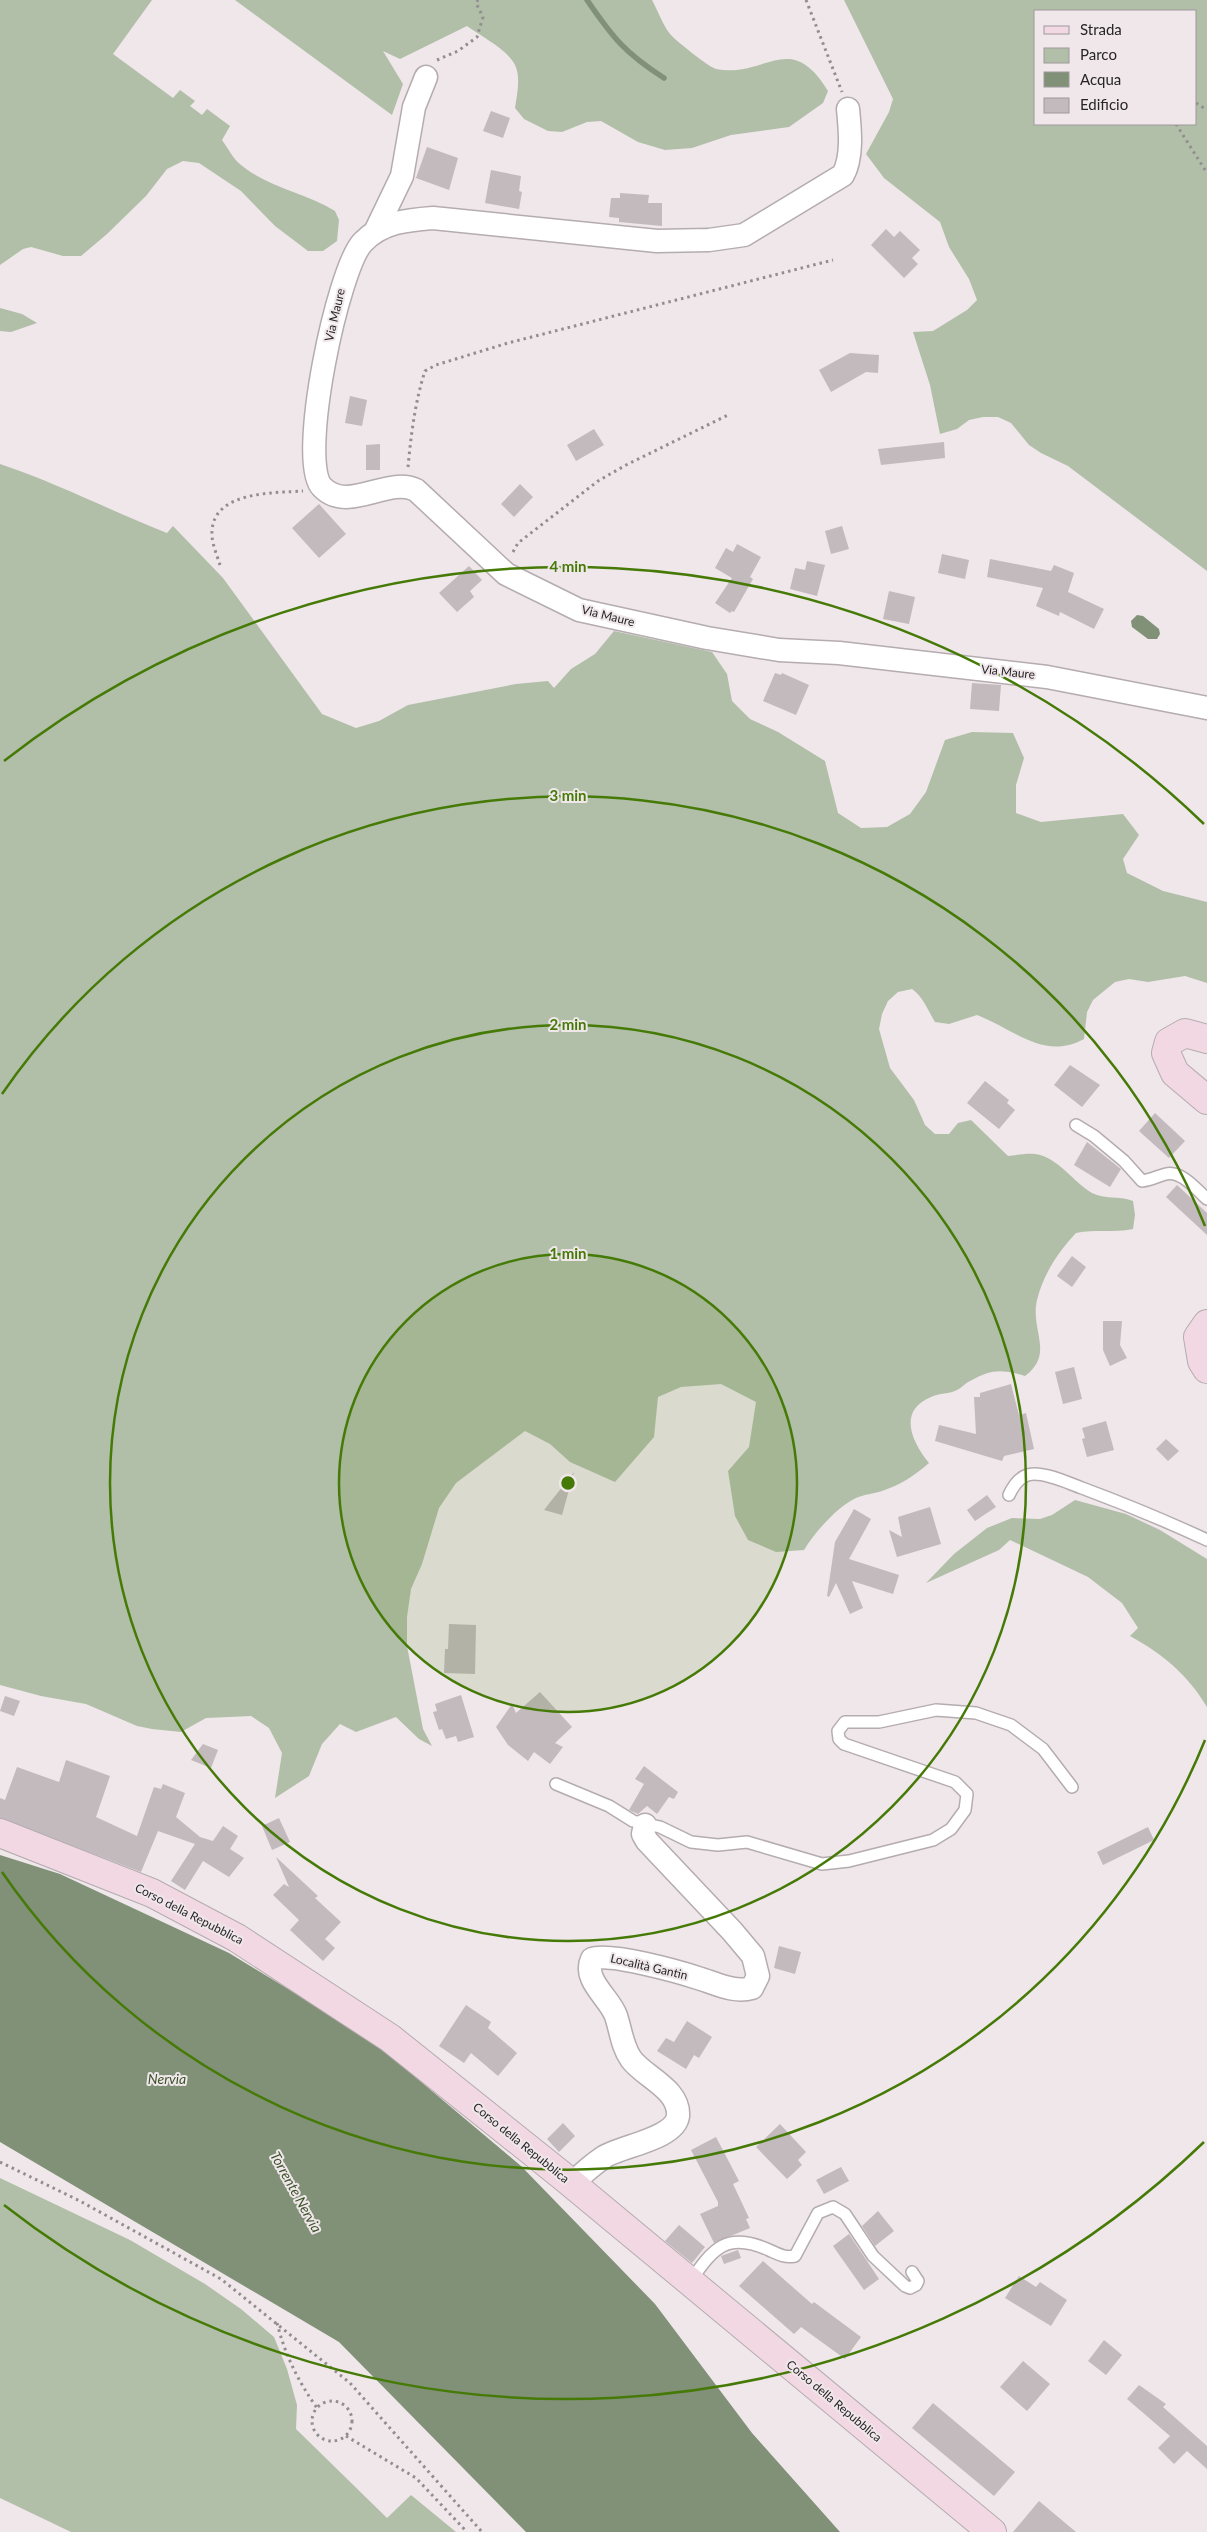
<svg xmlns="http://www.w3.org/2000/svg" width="1207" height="2532" font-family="Lato,sans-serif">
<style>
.green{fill:#b1bfa8;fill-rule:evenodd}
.water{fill:#819177}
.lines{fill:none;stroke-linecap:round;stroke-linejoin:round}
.stream{stroke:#819177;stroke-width:5.5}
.building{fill:#c2babd}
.lane-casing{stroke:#b4acaf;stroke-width:14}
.street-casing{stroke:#b4acaf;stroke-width:25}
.secondary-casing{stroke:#b4acaf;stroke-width:30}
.path{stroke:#928d8f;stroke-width:3;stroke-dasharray:2.5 4;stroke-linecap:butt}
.lane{stroke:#fff;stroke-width:11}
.street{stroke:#fff;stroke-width:22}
.secondary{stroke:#f2d8e3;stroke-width:28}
.ring{fill:none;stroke:#467a07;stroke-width:2.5}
.labels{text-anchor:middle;stroke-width:4;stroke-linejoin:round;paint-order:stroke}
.street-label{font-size:12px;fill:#282526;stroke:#efe7ea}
.water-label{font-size:14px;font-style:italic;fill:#3c5329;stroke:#efe7ea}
.centre{fill:#467a07;stroke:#efe7ea;stroke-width:2.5}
.ring-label{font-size:15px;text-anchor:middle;font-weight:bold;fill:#467a07;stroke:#efe7ea;stroke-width:4;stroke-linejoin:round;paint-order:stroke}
</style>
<rect width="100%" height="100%" fill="#efe7ea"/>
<g class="green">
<path d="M0 0H152L113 54 173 98 180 90 195 101 190 106 202 115 207 109 230 126 222 140C228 148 233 159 241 165 269 188 305 192 335 211L339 220 337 241 323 251H308L275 226 241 191 199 163 183 161 167 169 146 196 107 234 81 256H63L31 247 23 249 0 265Z"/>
<path d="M235 0H652C658 11 663 25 670 34 676 41 709 67 716 69 765 79 790 28 828 91L823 103 789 127 731 135 692 148 665 150 638 142 601 121 587 122 562 132 548 131 524 119 515 108C517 95 521 77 515 65 507 49 482 37 467 26L400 59 383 51 403 84 392 115Z"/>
<path d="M844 0H1207V571L1068 466 1041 453 1029 445 1011 423 998 417H983L969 420 957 429 940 434 930 385 913 332 933 331 967 310 977 300 969 279 949 247 940 222 884 178 866 154 889 112 893 99ZM1036 11H1196V124H1036Z"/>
<polygon points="0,308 22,314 37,323 11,332 0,331"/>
<path d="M0 464C57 483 111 511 167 533L173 526 223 578 322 714 356 728 379 721 408 705 516 684 548 681 554 688 571 669 595 654 614 631 712 652 727 674 732 701 750 719 778 732 825 761 838 813 861 828 887 827 910 814 926 792 945 740 972 732 1013 733 1024 758 1016 785V813L1041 822 1123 814 1139 835 1123 859 1127 873 1163 891 1207 902V983L1185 976 1148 982 1129 979 1115 982 1093 1000 1087 1012 1084 1039C1044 1061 1014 1029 977 1015L949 1024 935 1022C927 1009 924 998 912 989L898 992 888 1001 882 1014 879 1029 890 1068 914 1100 925 1125 935 1134H949L958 1123 971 1120 1008 1156C1017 1155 1027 1153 1035 1154 1058 1157 1073 1182 1092 1193 1105 1200 1118 1195 1133 1201L1135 1215 1133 1229C1113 1233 1095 1229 1076 1233 1058 1252 1043 1275 1037 1300 1030 1331 1055 1353 1025 1376 1001 1369 992 1369 970 1381 965 1383 962 1388 957 1390 950 1394 939 1393 931 1397 897 1411 912 1442 929 1463 914 1476 900 1485 882 1491 873 1494 865 1494 856 1498 837 1507 815 1532 804 1550L776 1552 748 1540 735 1516 728 1471 749 1447 756 1402 721 1384 681 1387 658 1397 654 1437 615 1482 570 1462 550 1444 525 1431 456 1483 439 1508 422 1564 411 1589 407 1617V1646L423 1729 432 1746 419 1739 396 1717 356 1732 340 1724 322 1744 309 1776 275 1798 282 1753 269 1728 251 1716 206 1718 181 1732 152 1729 137 1726 86 1704 41 1696 0 1685Z"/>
<path d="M1075 1500 1126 1514 1160 1530 1207 1559V1707C1188 1675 1163 1654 1130 1636L1138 1628 1122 1603 1088 1577 1010 1540 999 1550 926 1583 954 1554 987 1528 1012 1518 1040 1519 1052 1515Z"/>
<polygon points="0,2178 130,2240 205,2284 241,2309 274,2337 287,2369 297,2405 296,2429 387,2518 411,2495 456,2532 71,2532 0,2498"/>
</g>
<g class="water">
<polygon points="1137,615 1143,616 1159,629 1160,634 1157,639 1148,639 1132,627 1131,621"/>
<polygon points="0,1855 60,1874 229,1953 369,2038 521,2166 655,2304 752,2433 840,2532 526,2532 339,2342 0,2142"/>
</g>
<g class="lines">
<path class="stream" d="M587 0C613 38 625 53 664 78"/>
</g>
<g class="building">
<polygon points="491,111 510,118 503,138 483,131"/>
<polygon points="427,147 458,158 449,190 416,178"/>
<polygon points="491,170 521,176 519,191 522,192 519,209 485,203"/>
<polygon points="620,193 649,195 648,203 662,203 662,226 619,222 619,218 609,217 611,198 620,198"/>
<polygon points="886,229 894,237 900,231 920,250 912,258 918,264 904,278 871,245"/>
<polygon points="850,353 879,355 878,373 866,372 831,392 819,370"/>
<polygon points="350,396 367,400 362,426 345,423"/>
<polygon points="594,429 604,445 576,461 567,445"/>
<polygon points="944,442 945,458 881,465 878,449"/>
<polygon points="380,444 380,470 366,470 366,445"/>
<polygon points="520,484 533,497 514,517 501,504"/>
<polygon points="319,504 346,534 319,558 292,528"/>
<polygon points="842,526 849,549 831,554 825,531"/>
<polygon points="737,544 761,557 750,577 753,579 734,612 732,611 730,613 715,603 732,578 715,568 726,548 733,552"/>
<polygon points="942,554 969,560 965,579 938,573"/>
<polygon points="990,559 1051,571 1054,565 1074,573 1068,592 1104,609 1094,629 1060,612 1059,616 1036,606 1043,588 987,577"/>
<polygon points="807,561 825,565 817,596 790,589 795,568 805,570"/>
<polygon points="469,566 482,580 470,591 474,597 457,612 439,593"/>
<polygon points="889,591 915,597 909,624 883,619"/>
<polygon points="775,673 781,675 782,673 809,685 796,715 763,701"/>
<polygon points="972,683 1001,685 999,711 970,709"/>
<polygon points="1070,1065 1100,1085 1082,1107 1054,1085"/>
<polygon points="985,1081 1009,1100 1007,1103 1015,1110 999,1129 967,1103"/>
<polygon points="1155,1113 1185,1141 1169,1158 1139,1131"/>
<polygon points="1087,1142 1121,1169 1110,1187 1074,1165"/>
<polygon points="1177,1185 1207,1213 1207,1235 1166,1197"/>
<polygon points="1072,1256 1086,1267 1072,1287 1057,1276"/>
<polygon points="1103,1321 1122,1321 1120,1345 1127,1358 1110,1366 1103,1350"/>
<polygon points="1074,1367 1082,1399 1063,1404 1055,1372"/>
<polygon points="1011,1384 1019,1415 1026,1413 1034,1449 1004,1456 1002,1461 935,1441 939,1425 976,1434 974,1397 980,1397 980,1393"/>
<polygon points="1106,1421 1114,1450 1087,1457 1082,1439 1085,1438 1082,1428"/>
<polygon points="1166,1439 1179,1451 1168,1461 1156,1449"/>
<polygon points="574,1472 562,1515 544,1510"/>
<polygon points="987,1495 996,1507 975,1521 967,1510"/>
<polygon points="930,1507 941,1544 897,1557 889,1530 902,1537 898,1517"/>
<polygon points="854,1509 871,1519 849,1559 899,1575 893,1594 852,1581 863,1608 850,1614 836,1583 829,1597 827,1596 835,1542"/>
<polygon points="449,1624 476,1625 475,1674 444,1673 445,1649 448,1649"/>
<polygon points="540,1692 572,1727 555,1743 563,1747 550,1764 534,1752 528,1761 508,1745 496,1727 512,1704 516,1713"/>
<polygon points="461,1695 474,1737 458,1742 456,1736 446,1739 442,1729 439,1730 433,1712 437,1711 435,1704"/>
<polygon points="5,1696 20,1701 14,1716 0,1711"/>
<polygon points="203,1744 218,1750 211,1768 191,1760"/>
<polygon points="66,1760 110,1776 96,1817 137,1836 154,1787 161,1789 163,1784 185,1793 176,1817 200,1837 213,1841 223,1826 238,1836 230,1849 244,1858 229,1877 203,1861 185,1890 171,1881 195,1844 158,1831 141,1872 0,1818 0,1798 5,1800 17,1767 59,1782"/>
<polygon points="644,1766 678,1792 674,1799 669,1797 657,1814 647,1806 638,1814 629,1810 644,1784 635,1779"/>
<polygon points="279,1818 290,1842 272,1850 262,1826"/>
<polygon points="1148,1827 1154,1840 1103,1865 1097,1852"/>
<polygon points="276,1857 318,1896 315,1898 341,1922 325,1939 335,1948 323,1961 290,1930 299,1920 273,1895 284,1884 289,1887"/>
<polygon points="779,1946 801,1952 795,1974 774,1968"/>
<polygon points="466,2005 491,2022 488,2028 517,2053 498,2076 471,2053 464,2063 439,2046"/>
<polygon points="687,2021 712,2037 699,2058 694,2055 686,2069 657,2051 666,2038 674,2042"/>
<polygon points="563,2123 575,2136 559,2152 547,2139"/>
<polygon points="780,2124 806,2152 798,2160 802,2165 787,2179 756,2147"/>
<polygon points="716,2137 739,2181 733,2184 749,2218 746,2219 750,2228 714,2243 700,2214 718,2206 718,2202 691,2150"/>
<polygon points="841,2167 849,2181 824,2194 816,2180"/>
<polygon points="878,2211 894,2231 875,2246 862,2226"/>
<polygon points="679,2225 705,2247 692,2263 665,2241"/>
<polygon points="849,2234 879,2279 864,2290 833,2246"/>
<polygon points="738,2250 741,2258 724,2264 721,2256"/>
<polygon points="763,2261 812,2304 814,2302 861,2337 845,2359 801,2327 794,2334 739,2286"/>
<polygon points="1019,2276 1036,2287 1040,2282 1067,2300 1051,2326 1005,2298"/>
<polygon points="1104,2340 1122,2355 1106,2375 1088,2361"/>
<polygon points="1023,2361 1050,2384 1027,2411 1000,2387"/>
<polygon points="1139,2385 1166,2404 1163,2407 1207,2446 1207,2469 1187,2451 1174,2464 1158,2448 1170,2436 1127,2399"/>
<polygon points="933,2403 1015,2472 994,2496 912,2428"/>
<polygon points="1039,2501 1076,2532 1013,2532"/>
</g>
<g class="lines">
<g class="lane-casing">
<g id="lane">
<path d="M1076 1125 1094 1136 1124 1161 1142 1181C1151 1180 1158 1176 1166 1174 1181 1170 1197 1190 1207 1199"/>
<path d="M1009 1495C1014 1484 1021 1474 1034 1474 1050 1474 1068 1483 1082 1488 1125 1504 1166 1521 1207 1540"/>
<polyline points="556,1784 609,1806 633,1821 660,1827 691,1842 718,1845 747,1842 822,1864 849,1861 933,1840 951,1829 965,1810 967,1794 955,1782 844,1744 839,1739 838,1731 845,1722 879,1722 936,1710 976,1713 1011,1725 1043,1749 1072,1787"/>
<path d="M690 2282C713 2248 727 2231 769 2250 778 2254 784 2258 795 2256L818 2213 833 2207 845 2214 873 2256 905 2286 910 2288 916 2285 918 2281 912 2272"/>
</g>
</g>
<g class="street-casing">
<g id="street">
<path d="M848 109C850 129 853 157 843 175L744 235 709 240 657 241 433 218C407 220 382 222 363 242 338 267 297 462 322 487 348 514 387 476 416 490L506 574 579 610 707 638 779 650 839 653 1047 677 1207 708"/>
<polyline points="376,230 402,176 414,107 426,77"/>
<path d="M572 2184C582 2174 592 2165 604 2157 621 2146 675 2139 678 2116 680 2089 644 2077 631 2059 622 2046 621 2031 616 2016 610 1998 582 1980 592 1959 609 1952 680 1972 701 1979 718 1984 734 1993 752 1988L758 1976 753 1956 732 1931 647 1841 643 1834 645 1825"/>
</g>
</g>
<g class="secondary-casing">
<g id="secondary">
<polyline points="1207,1039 1185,1033 1169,1042 1166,1053 1175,1073 1207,1100"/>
<polyline points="1207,1324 1198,1337 1202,1361 1207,1369"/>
<polyline points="0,1833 152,1893 237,1938 390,2038 565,2178 992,2532"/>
</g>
</g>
<g class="path">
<polyline points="806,0 842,92"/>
<polyline points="437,60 458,51 477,37 483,17 476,3 478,0"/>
<polyline points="1196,103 1207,110"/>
<polyline points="1176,124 1207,173"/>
<path d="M408 467C411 435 415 402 425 371L436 365 508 343 833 260"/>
<polyline points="513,552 518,543 598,481 626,465 728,415"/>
<path d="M220 565C217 555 211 542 212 531 214 491 274 493 303 491"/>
<polyline points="0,2162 80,2201 221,2279 350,2383 482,2532"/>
<path d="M277 2323C285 2355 298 2381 317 2408"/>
<circle cx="332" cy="2421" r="20"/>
<polyline points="346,2436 416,2478 467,2532"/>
</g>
<use href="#lane" class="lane"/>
<use href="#street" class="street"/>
<use href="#secondary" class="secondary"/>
</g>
<circle cx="568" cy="1483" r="229" fill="#467a07" fill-opacity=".12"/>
<g class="ring">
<circle cx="568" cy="1483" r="229"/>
<circle cx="568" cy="1483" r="458"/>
<path d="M1205 1740A687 687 0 0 1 2 1872M2 1094A687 687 0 0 1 1205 1226"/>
<path d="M1204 2142A916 916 0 0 1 4 2205M4 761A916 916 0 0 1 1204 824"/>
</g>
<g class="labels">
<g class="street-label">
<text transform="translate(335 315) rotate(-77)" y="4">Via Maure</text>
<text transform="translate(608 616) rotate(14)" y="4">Via Maure</text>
<text transform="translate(1008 672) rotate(6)" y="4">Via Maure</text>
<text transform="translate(189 1914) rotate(27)" y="4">Corso della Repubblica</text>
<text transform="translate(649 1967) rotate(13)" y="4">Località Gantin</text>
<text transform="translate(521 2143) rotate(39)" y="4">Corso della Repubblica</text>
<text transform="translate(834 2401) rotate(40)" y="4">Corso della Repubblica</text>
</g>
<g class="water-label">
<text x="167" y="2084">Nervia</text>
<text transform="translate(296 2192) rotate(61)" y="5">Torrente Nervia</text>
</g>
</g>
<circle cx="568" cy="1483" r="8" class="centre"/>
<g class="ring-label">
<text x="568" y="572">4 min</text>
<text x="568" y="801">3 min</text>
<text x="568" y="1030">2 min</text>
<text x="568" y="1259">1 min</text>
</g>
<rect x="1034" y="10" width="162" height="115" fill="#efe7ea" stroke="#9f999c"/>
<rect x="1044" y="26" width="25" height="8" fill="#f2d8e3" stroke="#9f999c"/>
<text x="1080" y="35" font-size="15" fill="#282526">Strada</text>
<rect x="1044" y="48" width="25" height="15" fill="#b1bfa8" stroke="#9f999c"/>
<text x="1080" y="60" font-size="15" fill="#282526">Parco</text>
<rect x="1044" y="72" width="25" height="15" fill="#819177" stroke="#9f999c"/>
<text x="1080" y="85" font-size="15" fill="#282526">Acqua</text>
<rect x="1044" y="98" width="25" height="15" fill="#c2babd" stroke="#9f999c"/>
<text x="1080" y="110" font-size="15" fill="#282526">Edificio</text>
</svg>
